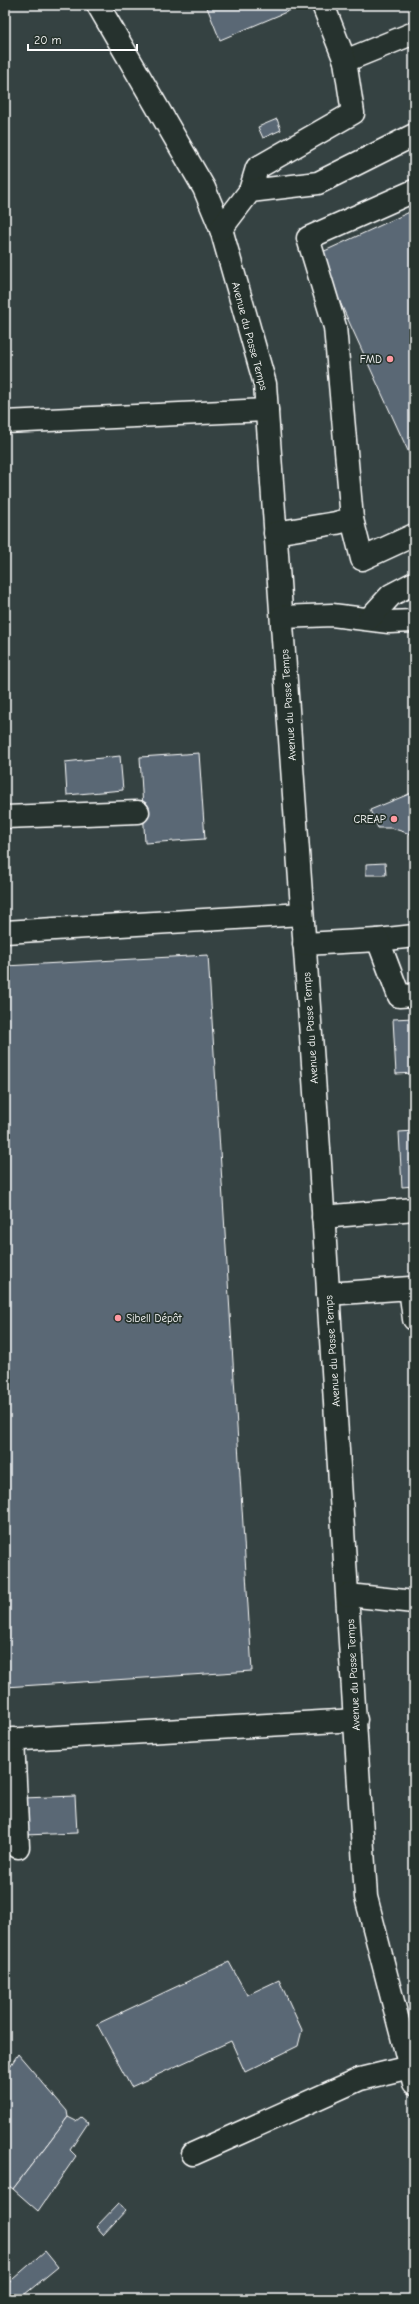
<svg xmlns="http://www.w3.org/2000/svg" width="419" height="2304" font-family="'Comic Neue',sans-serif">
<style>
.built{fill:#364343}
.building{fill:#5a6875;stroke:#fff}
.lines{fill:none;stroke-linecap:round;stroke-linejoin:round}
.minor-casing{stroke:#fff;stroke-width:25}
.minor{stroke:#26332d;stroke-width:22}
.poi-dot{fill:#ff9aa2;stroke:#26332d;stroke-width:1.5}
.labels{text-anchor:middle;stroke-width:3.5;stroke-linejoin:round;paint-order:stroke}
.street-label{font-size:11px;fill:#fff;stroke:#26332d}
.poi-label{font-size:11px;fill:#fff;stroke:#26332d;text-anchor:end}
</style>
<rect width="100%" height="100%" fill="#26332d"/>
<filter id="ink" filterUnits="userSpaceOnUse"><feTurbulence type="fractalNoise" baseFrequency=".025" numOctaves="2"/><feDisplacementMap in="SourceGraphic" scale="8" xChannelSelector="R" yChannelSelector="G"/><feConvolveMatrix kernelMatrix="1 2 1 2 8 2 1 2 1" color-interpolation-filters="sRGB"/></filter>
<g filter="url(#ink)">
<rect class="built" x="5" y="5" width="409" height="2294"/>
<g class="building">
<polygon points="206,5 289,5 291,10 220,40"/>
<polygon points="277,119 281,130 263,138 258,127"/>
<polygon points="414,210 414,464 318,254"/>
<polygon points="199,753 205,839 145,843 140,757"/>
<polygon points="120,756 123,790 67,795 65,762"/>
<polygon points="414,792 414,835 391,828 378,828 370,810"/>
<polygon points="385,863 386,875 366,875 366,864"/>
<polygon points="208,955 252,1671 5,1687 5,966"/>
<polygon points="414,1018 414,1073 396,1074 393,1019"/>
<polygon points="414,1131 414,1186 402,1187 399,1132"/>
<polygon points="75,1796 77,1833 25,1835 23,1798"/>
<polygon points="229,1962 247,1995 279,1980 302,2030 298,2046 245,2072 231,2041 131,2087 97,2024"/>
<polygon points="18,2054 67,2111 68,2117 13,2189 5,2183 5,2074"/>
<polygon points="68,2117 76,2121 81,2117 88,2123 70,2150 76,2156 38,2211 13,2189"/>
<polygon points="118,2204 126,2210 103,2235 96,2227"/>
<polygon points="45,2251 58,2267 19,2299 5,2299 5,2286"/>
</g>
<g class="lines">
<g class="minor-casing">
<g id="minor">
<polyline points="98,5 204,188 221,229 265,384 320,1163 366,1897 414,2083"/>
<polyline points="345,61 414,33"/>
<polyline points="250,191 257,168 353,113 345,61 323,5"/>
<polyline points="221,229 250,191 318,183 414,135"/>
<polyline points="5,422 267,410"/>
<polyline points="352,519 362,559 414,535"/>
<polyline points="275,533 336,523 352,519 335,327 308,238 414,191"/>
<polyline points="282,617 332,615 389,622 414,621"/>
<polyline points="369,619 391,595 414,583"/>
<polyline points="5,817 138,812"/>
<polyline points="5,932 302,914"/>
<polyline points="378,940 414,936"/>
<polyline points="304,944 378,940 399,996 414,995"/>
<polyline points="323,1217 414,1209"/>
<polyline points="328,1294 410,1288 414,1319"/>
<polyline points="348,1595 414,1602"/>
<polyline points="13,1739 18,1847"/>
<polyline points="5,1740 356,1720"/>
<polyline points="193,2154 360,2079 410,2067"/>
</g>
</g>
<use href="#minor" class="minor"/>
</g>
</g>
<g class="poi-dot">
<circle cx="390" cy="359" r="4"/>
<circle cx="394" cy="819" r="4"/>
<circle cx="118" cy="1318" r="4"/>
</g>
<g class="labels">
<g class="street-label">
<text transform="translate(250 336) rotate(75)" y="4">Avenue du Passe Temps</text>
<text transform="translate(288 705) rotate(-94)" y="4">Avenue du Passe Temps</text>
<text transform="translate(310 1028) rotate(-94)" y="4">Avenue du Passe Temps</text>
<text transform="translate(332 1351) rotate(-94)" y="4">Avenue du Passe Temps</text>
<text transform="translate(353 1675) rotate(-93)" y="4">Avenue du Passe Temps</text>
</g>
<g class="poi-label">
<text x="382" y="363">FMD</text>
<text x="386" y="823">CREAP</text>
<text x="126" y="1322" text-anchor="start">Sibell Dépôt</text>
</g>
</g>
<rect width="419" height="2304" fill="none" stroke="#26332d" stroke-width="20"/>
<rect x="10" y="10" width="399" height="2284" fill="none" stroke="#fff" stroke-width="1.5" filter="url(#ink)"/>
<path d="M28 44v6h109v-6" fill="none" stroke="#ffffff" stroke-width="2"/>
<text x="34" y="44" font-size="12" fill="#ffffff" stroke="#26332d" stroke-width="3" paint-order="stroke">20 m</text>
</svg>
